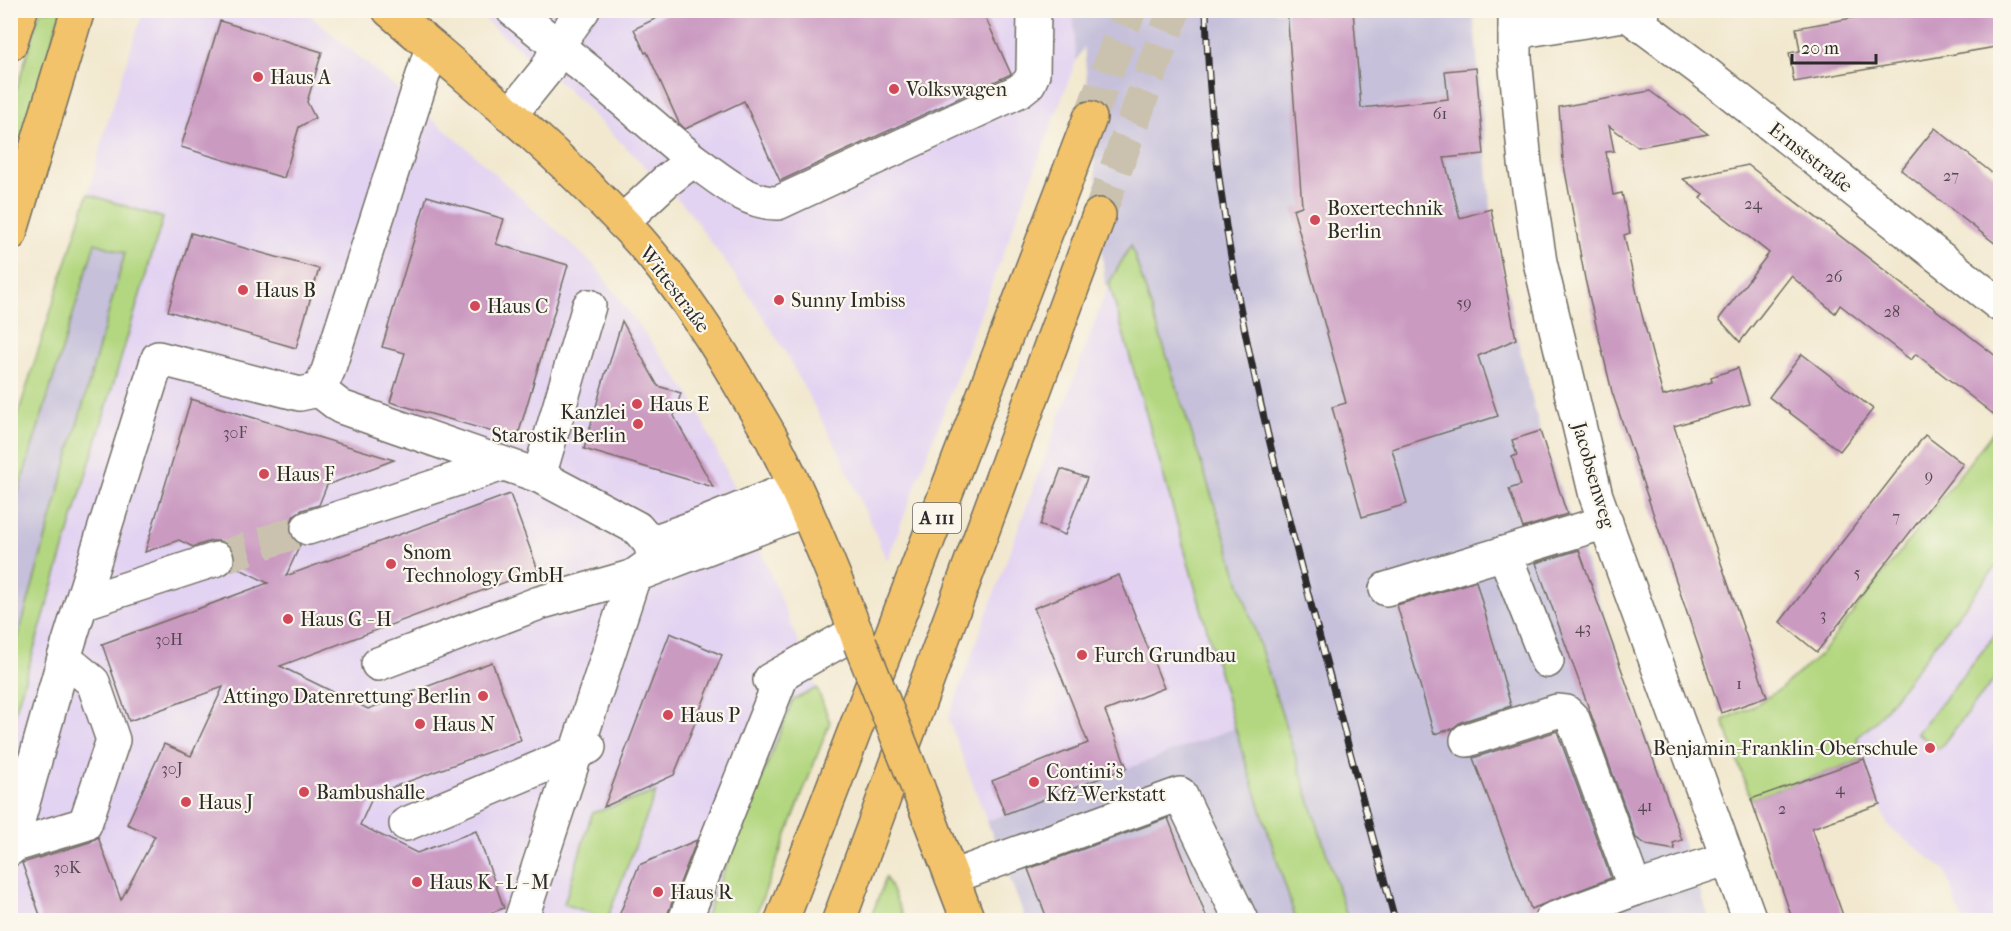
<svg xmlns="http://www.w3.org/2000/svg" width="2011" height="931" font-family="'IM FELL French Canon',serif">
<style>
.built{fill:#e3d3f2}
.industrial{fill:#c6c0da}
.green{fill:#b3d780;stroke:#6f8156;stroke-width:1.5}
.building{fill:#ca9ac1}
.lines{fill:none;stroke-linecap:round;stroke-linejoin:round}
.minor-tunnel{stroke:#cac2ae;stroke-width:33;stroke-dasharray:33 16;stroke-linecap:butt}
.highway-tunnel{stroke:#cac2ae;stroke-width:33;stroke-dasharray:33 16;stroke-linecap:butt}
.minor-casing{stroke:#716d64;stroke-width:36}
.major-casing{stroke:#716d64;stroke-width:36}
.highway-casing{stroke:#716d64;stroke-width:36}
.minor{stroke:#fff;stroke-width:33}
.major{stroke:#f2c36a;stroke-width:33}
.highway{stroke:#f2c36a;stroke-width:33}
.rail-casing{stroke:#2b2b2b;stroke-width:7}
.rail{stroke:#fbf7ec;stroke-width:4.5;stroke-dasharray:14;stroke-linecap:butt}
.major-bridge-casing{stroke:#716d64;stroke-width:36;stroke-linecap:butt}
.major-bridge{stroke:#f2c36a;stroke-width:33}
.poi-dot{fill:#d1495b;stroke:#fbf7ec;stroke-width:2}
.labels{text-anchor:middle;stroke-width:4.5;stroke-linejoin:round;paint-order:stroke}
.number-label{font-size:16px;fill:#534750}
.shield{fill:#fbf7ec;stroke:#696865;stroke-width:1.5}
.shield-label{font-size:18px;font-weight:bold;fill:#2b2b2b}
.poi-label{font-size:20px;fill:#2b2b2b;stroke:#fbf7ec;text-anchor:start}
.street-label{font-size:20px;fill:#2b2b2b;stroke:#fbf7ec}
</style>
<rect width="100%" height="100%" fill="#fbf7ec"/>
<filter id="ink" filterUnits="userSpaceOnUse"><feTurbulence type="fractalNoise" baseFrequency=".0167" numOctaves="2"/><feDisplacementMap in="SourceGraphic" scale="12" xChannelSelector="R" yChannelSelector="G"/><feConvolveMatrix kernelMatrix="1 2 1 2 8 2 1 2 1" color-interpolation-filters="sRGB"/></filter>
<filter id="wash" filterUnits="userSpaceOnUse"><feTurbulence type="fractalNoise" baseFrequency=".008" numOctaves="4" result="noise"/><feDisplacementMap in="SourceGraphic" scale="24" xChannelSelector="R" yChannelSelector="G"/><feGaussianBlur stdDeviation="1.35" result="paint"/><feColorMatrix in="noise" values="0 0 0 0 0 0 0 0 0 0 0 0 0 0 0 0 0 1.4 0 .05"/><feComposite in="paint" operator="in"/></filter>
<g filter="url(#wash)">
<rect width="100%" height="100%" fill="#f2e8cf"/>
<g class="built">
<polygon points="143,11 305,11 468,149 595,266 690,395 740,500 817,688 793,700 704,920 11,920 11,726 163,218 88,194 105,130"/>
<polygon points="474,11 1073,11 1076,61 887,561 839,452 785,352 752,299 684,205 565,87"/>
<polygon points="1109,283 1235,728 987,821 948,719"/>
<polygon points="2000,561 2000,920 1962,920 1945,870 1888,826 1856,738 1876,721"/>
</g>
<g class="industrial">
<polygon points="1073,11 1473,11 1491,209 1518,341 1540,430 1710,920 1026,920 987,821 1235,728 1109,283 1105,286 1084,47 1076,61"/>
<polygon points="88,194 163,218 11,726 11,436"/>
</g>
<g class="green">
<polygon points="40,11 61,11 11,179 11,107"/>
<polygon points="88,194 163,218 11,726 11,663 125,253 95,243 11,516 11,436"/>
<polygon points="1131,245 1348,920 1296,920 1235,728 1109,283"/>
<polygon points="2000,423 2000,561 1876,721 1857,738 1864,759 1751,799 1723,720 1755,705 1779,690 1820,655"/>
<polygon points="2000,629 2000,672 1939,749 1917,733"/>
<polygon points="817,688 830,722 754,920 704,920 793,700"/>
<polygon points="656,792 607,919 564,904 592,813"/>
<polygon points="886,877 905,920 870,920"/>
</g>
<g id="blocks">
<g class="building">
<polygon points="673,10 982,10 1011,74 780,181 744,101 685,129 679,123 647,52 645,53 634,29"/>
<polygon points="1287,10 1353,10 1361,108 1448,99 1445,71 1476,68 1484,154 1444,158 1460,218 1491,209 1516,339 1478,356 1498,416 1392,449 1407,504 1362,517 1332,407 1346,403 1293,209 1302,206"/>
<polygon points="1897,10 2001,10 2001,46 1794,82 1789,53 1800,51 1796,28"/>
<polygon points="220,21 322,52 307,102 315,118 299,127 284,178 181,147"/>
<polygon points="1650,91 1708,134 1638,147 1609,126 1614,151 1606,152 1613,195 1622,193 1630,233 1624,235 1640,307 1663,396 1712,382 1711,377 1738,368 1749,404 1674,426 1767,697 1721,713 1612,392 1585,279 1563,160 1559,107"/>
<polygon points="1935,128 2001,180 2001,248 1901,170"/>
<polygon points="1748,165 2001,360 2001,420 1916,354 1911,360 1840,305 1835,313 1791,276 1740,342 1719,319 1769,253 1700,198 1703,194 1683,179"/>
<polygon points="427,196 504,219 496,244 568,265 517,439 390,402 405,353 382,347"/>
<polygon points="191,233 319,269 296,348 168,311"/>
<polygon points="622,321 658,386 681,393 674,416 713,487 584,449 606,371 607,371"/>
<polygon points="1802,354 1873,409 1840,451 1769,397"/>
<polygon points="191,399 394,460 327,485 319,505 302,510 294,515 290,524 290,533 295,542 300,545 286,576 510,494 538,570 280,666 368,709 492,662 521,740 374,794 360,825 417,853 476,831 504,908 470,921 42,921 22,863 90,842 98,837 121,900 155,836 127,824 164,744 191,756 223,687 129,721 102,644 268,583 234,566 235,562 235,553 230,546 221,541 211,541 193,547 179,540 145,552"/>
<polygon points="1540,431 1567,514 1523,528 1509,489 1521,485 1512,457 1517,455 1512,440"/>
<polygon points="1925,435 1963,464 1817,652 1780,622"/>
<polygon points="1061,469 1087,478 1065,535 1040,525"/>
<polygon points="1579,550 1682,840 1673,843 1675,850 1647,845 1636,838 1536,563"/>
<polygon points="1119,575 1164,688 1105,711 1127,768 1005,814 992,781 1088,743 1034,608"/>
<polygon points="1476,581 1511,706 1461,722 1452,729 1434,734 1397,605"/>
<polygon points="670,633 722,655 674,775 604,807"/>
<polygon points="1557,731 1611,878 1531,909 1473,758"/>
<polygon points="1864,759 1880,804 1812,828 1845,921 1793,921 1751,799"/>
<polygon points="1168,818 1208,921 1048,921 1028,869"/>
<polygon points="697,840 668,913 667,921 617,921 639,865"/>
</g>
</g>
</g>
<g filter="url(#ink)">
<use href="#blocks" fill-opacity="0" stroke="#716d64" stroke-width="1.5"/>
<g class="lines">
<polyline class="minor-tunnel" points="217,559 308,528"/>
<g class="highway-tunnel">
<polyline points="1090,118 1130,10"/>
<polyline points="1099,215 1174,10"/>
</g>
<g class="minor-casing">
<g id="minor">
<polyline points="513,10 596,77 693,160"/>
<polyline points="1515,10 1515,57 1525,163 1540,262 1596,496 1750,920"/>
<polyline points="1621,10 1699,68 2000,305"/>
<polyline points="1515,32 1643,12"/>
<polyline points="510,115 547,69 562,39 583,10"/>
<path d="M622 222 665 182 693 160C718 177 746 204 778 203L1019 91 1029 83 1033 74 1034 10"/>
<polyline points="319,390 328,371 432,47"/>
<polyline points="539,476 589,306"/>
<polyline points="308,528 503,464"/>
<polyline points="650,543 698,526 795,487"/>
<polyline points="1504,553 1547,661"/>
<polyline points="1386,589 1606,522"/>
<polyline points="82,603 217,559"/>
<polyline points="378,664 539,603 634,576 806,510"/>
<polyline points="770,680 856,632"/>
<polyline points="1467,740 1557,711 1566,712 1573,719 1635,889"/>
<polyline points="406,824 589,747"/>
<polyline points="12,846 85,824 113,740 93,682 64,658"/>
<polyline points="10,849 64,658 158,358 300,394 319,390 341,407 539,476 637,528 650,543 655,561 634,576 521,920"/>
<polyline points="952,877 1180,794 1241,920"/>
<polyline points="685,920 783,673"/>
<polyline points="1551,920 1635,889 1728,858"/>
</g>
</g>
<g class="major-casing">
<g id="major">
<path d="M389 10C475 84 563 156 639 240 677 283 709 332 738 381 749 400 761 419 772 439 806 505 834 574 860 643"/>
<polyline points="10,44 21,10"/>
<polyline points="10,234 78,10"/>
<polyline points="918,788 968,920"/>
</g>
</g>
<g class="highway-casing">
<g id="highway">
<polyline points="782,920 1090,118"/>
<polyline points="839,920 1099,215"/>
</g>
</g>
<use href="#minor" class="minor"/>
<use href="#major" class="major"/>
<use href="#highway" class="highway"/>
<g class="rail-casing">
<path id="rail" d="M1206 10C1210 197 1252 379 1299 559 1330 679 1363 800 1395 920"/>
</g>
<use href="#rail" class="rail"/>
<g class="major-bridge-casing">
<polyline id="major-bridge" points="860,643 918,788"/>
</g>
<use href="#major-bridge" class="major-bridge"/>
</g>
</g>
<g class="poi-dot">
<circle cx="258" cy="77" r="6"/>
<circle cx="894" cy="89" r="6"/>
<circle cx="1315" cy="220" r="6"/>
<circle cx="243" cy="290" r="6"/>
<circle cx="779" cy="300" r="6"/>
<circle cx="475" cy="306" r="6"/>
<circle cx="637" cy="404" r="6"/>
<circle cx="638" cy="424" r="6"/>
<circle cx="264" cy="474" r="6"/>
<circle cx="391" cy="564" r="6"/>
<circle cx="288" cy="619" r="6"/>
<circle cx="1082" cy="655" r="6"/>
<circle cx="483" cy="696" r="6"/>
<circle cx="668" cy="715" r="6"/>
<circle cx="420" cy="724" r="6"/>
<circle cx="1930" cy="748" r="6"/>
<circle cx="1034" cy="782" r="6"/>
<circle cx="304" cy="792" r="6"/>
<circle cx="186" cy="802" r="6"/>
<circle cx="417" cy="882" r="6"/>
<circle cx="658" cy="892" r="6"/>
</g>
<g class="labels">
<g class="number-label">
<text x="1440" y="119">61</text>
<text x="1951" y="181">27</text>
<text x="1753" y="209">24</text>
<text x="1834" y="282">26</text>
<text x="1464" y="308">59</text>
<text x="1892" y="317">28</text>
<text x="235" y="438">30F</text>
<text x="1929" y="481">9</text>
<text x="1896" y="522">7</text>
<text x="1857" y="578">5</text>
<text x="1823" y="620">3</text>
<text x="1583" y="633">43</text>
<text x="169" y="645">30H</text>
<text x="1739" y="689">1</text>
<text x="172" y="774">30J</text>
<text x="1840" y="794">4</text>
<text x="1645" y="811">41</text>
<text x="1782" y="814">2</text>
<text x="67" y="873">30K</text>
</g>
<rect class="shield" x="913" y="503" width="48" height="30" rx="4.5"/>
<g class="shield-label">
<text x="937" y="524">A 111</text>
</g>
<g class="poi-label">
<text x="270" y="84">Haus A</text>
<text x="906" y="96">Volkswagen</text>
<text x="1327" y="215">Boxertechnik<tspan x="1327" dy="23">Berlin</tspan></text>
<text x="255" y="297">Haus B</text>
<text x="791" y="307">Sunny Imbiss</text>
<text x="487" y="313">Haus C</text>
<text x="649" y="411">Haus E</text>
<text x="626" y="419" text-anchor="end">Kanzlei<tspan x="626" dy="23">Starostik Berlin</tspan></text>
<text x="276" y="481">Haus F</text>
<text x="403" y="559">Snom<tspan x="403" dy="23">Technology GmbH</tspan></text>
<text x="300" y="626">Haus G - H</text>
<text x="1094" y="662">Furch Grundbau</text>
<text x="471" y="703" text-anchor="end">Attingo Datenrettung Berlin</text>
<text x="680" y="722">Haus P</text>
<text x="432" y="731">Haus N</text>
<text x="1918" y="755" text-anchor="end">Benjamin-Franklin-Oberschule</text>
<text x="1046" y="778">Contini's<tspan x="1046" dy="23">Kfz-Werkstatt</tspan></text>
<text x="316" y="799">Bambushalle</text>
<text x="198" y="809">Haus J</text>
<text x="429" y="889">Haus K - L - M</text>
<text x="670" y="899">Haus R</text>
</g>
<g class="street-label">
<text transform="translate(1811 157) rotate(38)" y="7">Ernststraße</text>
<text transform="translate(675 289) rotate(53)" y="7">Wittestraße</text>
<text transform="translate(1594 475) rotate(74)" y="7">Jacobsenweg</text>
</g>
</g>
<rect width="2011" height="931" fill="none" stroke="#fbf7ec" stroke-width="36"/>
<path d="M1792 54v9h84v-9" fill="none" stroke="#2b2b2b" stroke-width="3"/>
<text x="1801" y="54" font-size="18" fill="#2b2b2b" stroke="#fbf7ec" stroke-width="4.5" paint-order="stroke">20 m</text>
</svg>
